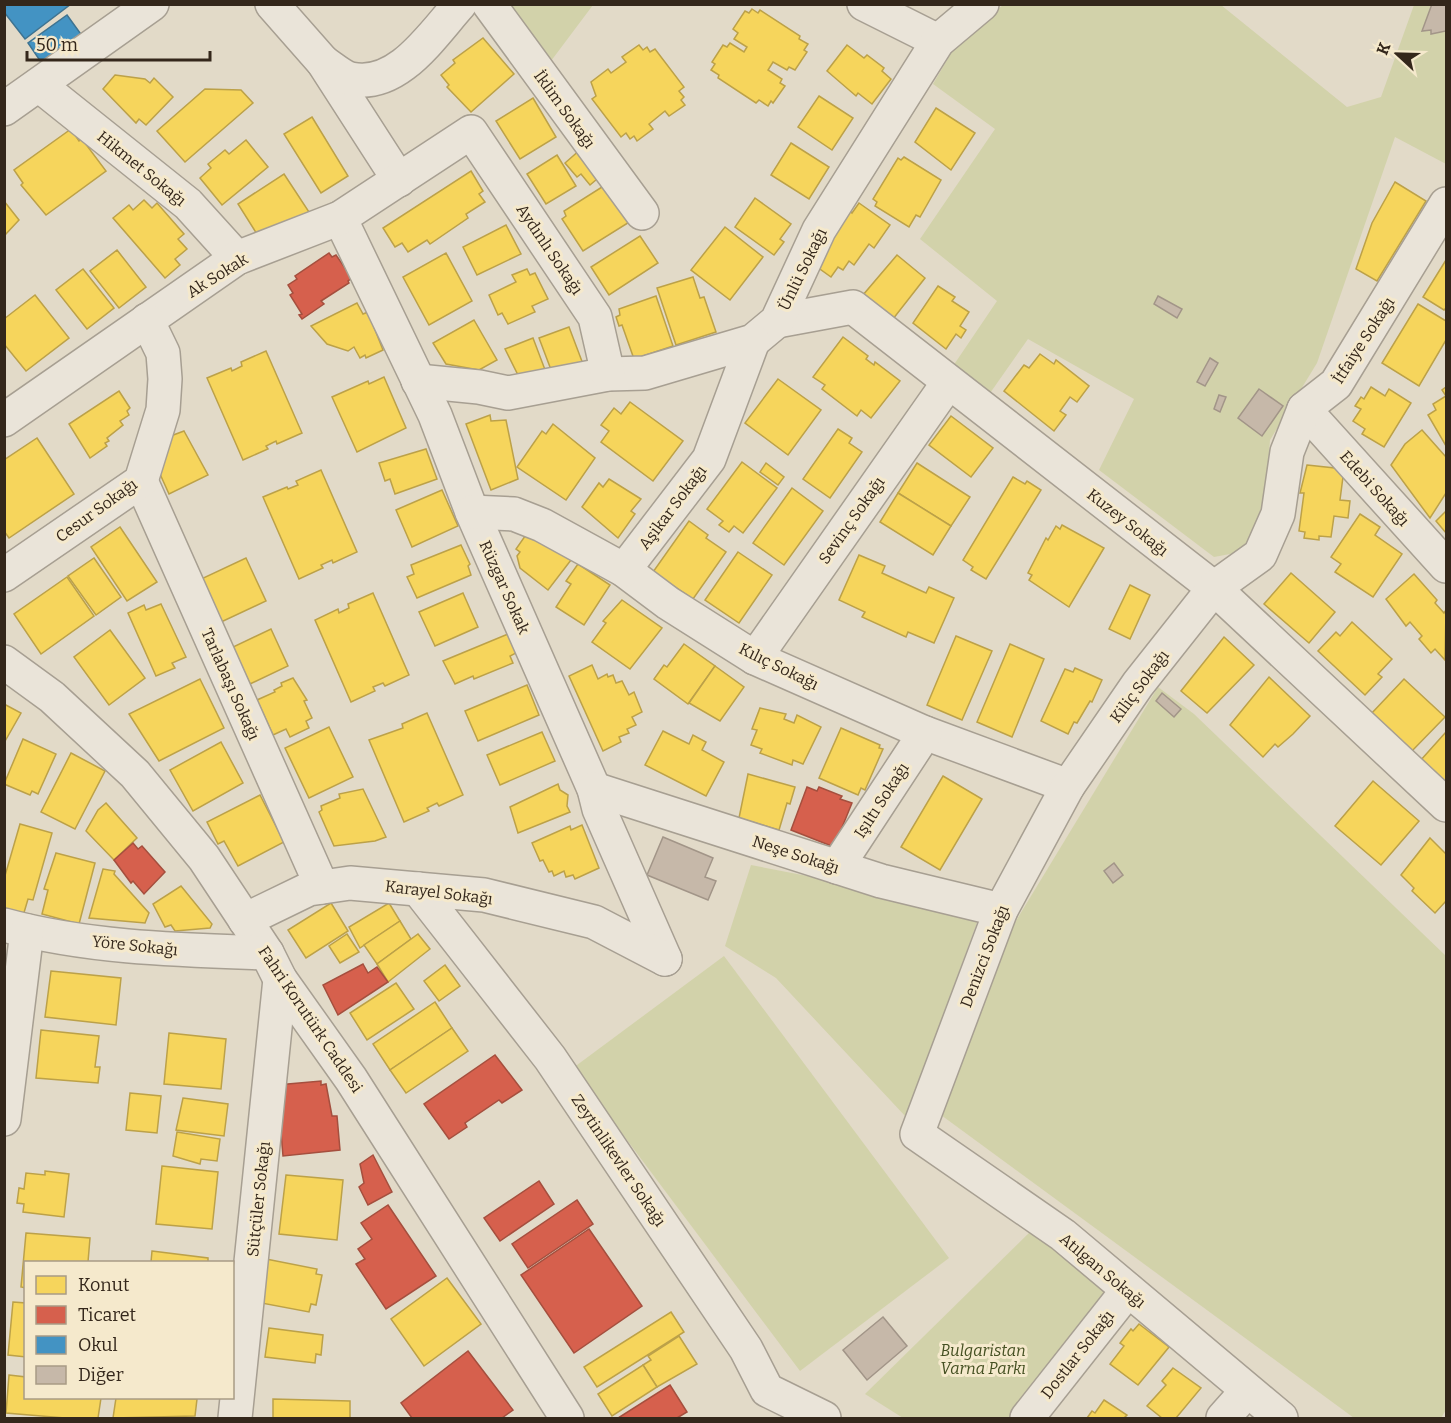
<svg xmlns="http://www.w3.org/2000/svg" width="1451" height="1423" font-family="Bitter,serif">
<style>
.green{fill:#d2d2aa}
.homes{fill:#f6d55c;stroke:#bca148;stroke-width:1.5}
.shops{fill:#d6604d;stroke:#a54f3e;stroke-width:1.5}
.schools{fill:#4393c3;stroke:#3e7391;stroke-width:1.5}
.building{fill:#c6b8a9;stroke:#a29588;stroke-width:1.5}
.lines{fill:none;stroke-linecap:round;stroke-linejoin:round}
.minor-casing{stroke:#a79f92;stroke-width:36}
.minor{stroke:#eae4d9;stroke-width:33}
.labels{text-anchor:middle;stroke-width:6;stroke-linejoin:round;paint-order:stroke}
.street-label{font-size:16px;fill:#34271b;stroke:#f5e9cc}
.park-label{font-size:16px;font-style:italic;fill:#455022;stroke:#f5e9cc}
</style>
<rect width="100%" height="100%" fill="#e2dac8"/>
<g class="green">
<polygon points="492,5 593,5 545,69"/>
<polygon points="1003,5 1221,5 1347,107 1381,97 1414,5 1446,5 1446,164 1395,137 1317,363 1270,440 1266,494 1246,551 1214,557 1099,470 1134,399 1028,339 988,396 951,369 997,301 920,239 995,129 933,84 957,43"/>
<polygon points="1158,687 1194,714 1446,956 1446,1410 1441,1418 1354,1418 941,1115 1014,924"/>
<polygon points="751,865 870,888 979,917 906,1117 776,978 725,946"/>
<polygon points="724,956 949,1258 800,1371 573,1068"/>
<polygon points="1035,1227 1113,1287 1014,1418 903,1418 865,1394"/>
</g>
<g class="homes">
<polygon points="752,9 758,13 760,10 800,36 799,39 808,44 804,50 807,52 795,70 789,67 787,70 773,62 768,70 782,79 780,83 785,86 773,103 771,101 768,106 759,100 756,103 718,78 719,75 711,70 715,64 712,62 723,45 727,47 730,43 744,52 747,47 734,39 738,33 733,29 745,11 749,13"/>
<polygon points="483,38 514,74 471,112 447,87 449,85 441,75 455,63 453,60"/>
<polygon points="639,45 643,50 647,47 650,52 655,49 684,87 679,91 684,97 681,100 685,105 669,116 665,111 649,124 653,129 637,141 634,136 630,139 626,133 621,137 592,99 596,96 591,82 608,69 611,73 626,62 622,57"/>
<polygon points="847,45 864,58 867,55 884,68 882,71 891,79 872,104 858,93 856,96 827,71"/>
<polygon points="115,75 145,79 150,83 154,78 173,97 146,125 139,119 136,123 103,89"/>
<polygon points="205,89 241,90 253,103 185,162 157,131"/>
<polygon points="819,96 853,118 832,150 798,127"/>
<polygon points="533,98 556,137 520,159 496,121"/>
<polygon points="936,108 975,133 951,170 915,142"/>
<polygon points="312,117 348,176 321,193 284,134"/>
<polygon points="71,129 79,141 82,139 106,171 46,215 21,185 23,183 14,170"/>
<polygon points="246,140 268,167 222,205 200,178 211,168 208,164 225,150 229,154"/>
<polygon points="791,143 829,167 809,199 771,175"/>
<polygon points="581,149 603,174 590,185 581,174 577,177 565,163"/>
<polygon points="557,155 576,186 546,204 527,174"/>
<polygon points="904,157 941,180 920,217 916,215 909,227 875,206 877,202 873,199 898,158 901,160"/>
<polygon points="471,171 483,191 479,194 485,202 466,214 468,218 430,244 427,240 408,252 402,243 395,247 383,228"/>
<polygon points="284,174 309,212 262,242 238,204"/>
<polygon points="1395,182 1426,201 1377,281 1356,269 1372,223"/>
<polygon points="607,186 631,221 583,251 562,219 566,216 564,211 602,187"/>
<polygon points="755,198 791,224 780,239 784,242 774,255 735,227"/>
<polygon points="144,200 152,208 157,203 184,234 178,239 187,249 175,259 180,265 165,278 113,218 129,205 133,210"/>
<polygon points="4,201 19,220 4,236"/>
<polygon points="859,203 890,225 874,248 869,244 854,265 849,261 843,270 838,267 831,277 813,264 850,211 852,213"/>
<polygon points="506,225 521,254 477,275 463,247"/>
<polygon points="725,227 763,257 730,300 691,270"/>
<polygon points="640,236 658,263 609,295 591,267"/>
<polygon points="117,250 146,287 119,308 90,271"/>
<polygon points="446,253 472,301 429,325 403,277"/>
<polygon points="897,255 925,278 893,319 863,295"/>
<polygon points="1446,260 1446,308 1444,310 1423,297"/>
<polygon points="83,269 114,308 87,329 56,290"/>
<polygon points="527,269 530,275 535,273 548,299 532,306 535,312 508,324 502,313 498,315 489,295 516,282 512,275"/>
<polygon points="693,277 700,298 704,297 716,332 676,345 657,288"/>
<polygon points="938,286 955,297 952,301 969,312 960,326 966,330 961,338 956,334 946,349 913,323"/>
<polygon points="35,295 69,338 26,371 4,344 4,319"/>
<polygon points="656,296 673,346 634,359 622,325 619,326 616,317 620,315 619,309"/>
<polygon points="357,303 363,314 368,312 383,350 366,358 365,355 360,358 354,347 348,351 327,344 311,326"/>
<polygon points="1418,304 1446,321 1446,340 1419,386 1382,363"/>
<polygon points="474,320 497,360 479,370 446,364 433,343"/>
<polygon points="569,327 583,364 553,375 539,338"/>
<polygon points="843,337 868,356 866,359 874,365 875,362 900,381 871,418 861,410 857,416 822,389 825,385 813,377"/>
<polygon points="533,338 547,375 523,385 505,349"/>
<polygon points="266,351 302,433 277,444 276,441 266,446 268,449 243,460 207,378 231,368 232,371 242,366 241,362"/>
<polygon points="1040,354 1054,364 1056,360 1089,386 1077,402 1070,397 1060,411 1066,415 1054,431 1004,391 1024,365 1029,368"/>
<polygon points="384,377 406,428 357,452 332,397 368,381 369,384"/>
<polygon points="778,379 821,410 788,455 745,423"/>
<polygon points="1371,387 1385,396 1389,389 1411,403 1384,447 1362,434 1365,429 1353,421 1361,409 1355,406 1361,397 1364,399"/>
<polygon points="1446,387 1446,446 1428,415 1436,410 1433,404 1446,396 1442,390"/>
<polygon points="119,391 130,408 127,411 129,415 120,421 123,425 107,438 109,441 105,443 107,446 90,458 69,424"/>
<polygon points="630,402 683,441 653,481 601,442 609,431 601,425 614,408 621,414"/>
<polygon points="490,415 491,421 506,420 518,479 491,490 466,424"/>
<polygon points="951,416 993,448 971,477 929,445"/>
<polygon points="553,424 595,458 566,500 517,467 542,431 546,434"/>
<polygon points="838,429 852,438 849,443 862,452 830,498 803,479"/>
<polygon points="1422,430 1446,457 1446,493 1430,518 1391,465 1405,444"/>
<polygon points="184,431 208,475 169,494 160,474 170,443 168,437"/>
<polygon points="37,438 74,494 9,538 4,531 4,460"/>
<polygon points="426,449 437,479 395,494 390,479 385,481 379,463"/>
<polygon points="742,462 777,488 743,533 734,526 729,532 719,525 723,521 707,509"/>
<polygon points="766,463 784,477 778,485 760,472"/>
<polygon points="917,463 970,497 951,526 898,493"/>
<polygon points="1307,465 1344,469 1340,500 1350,501 1348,518 1334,516 1331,537 1319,536 1319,540 1304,538 1305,532 1299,531 1304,493 1300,493"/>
<polygon points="321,470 357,552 333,563 332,560 321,565 323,568 299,579 263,497 287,487 288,489 298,485 296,481"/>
<polygon points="1013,477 1025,484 1027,481 1041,490 986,579 971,570 973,567 963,560"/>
<polygon points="609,479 641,499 631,511 635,514 618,538 582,507 599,483 603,487"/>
<polygon points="792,488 823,511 784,565 753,543"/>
<polygon points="442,490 458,526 412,547 396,510"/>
<polygon points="898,493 951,526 933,555 880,522"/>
<polygon points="1446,511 1446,533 1436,521"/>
<polygon points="1360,514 1380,527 1375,535 1402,554 1373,597 1335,572 1341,564 1331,557"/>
<polygon points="689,521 708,535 706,538 726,552 693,599 653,572"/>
<polygon points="1062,525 1104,548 1069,607 1029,580 1032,575 1028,573 1046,538 1048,540 1056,526 1060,529"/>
<polygon points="120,527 157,582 127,601 91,547"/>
<polygon points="530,529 570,554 567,558 571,560 548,590 520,568 517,556 520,552 516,549"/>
<polygon points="461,545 470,564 468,566 471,575 417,598 407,577 414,574 411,565"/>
<polygon points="738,552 772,575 739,623 705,600"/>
<polygon points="859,555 885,566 882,573 926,593 929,587 954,598 934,643 908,632 906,637 862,617 865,612 839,600"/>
<polygon points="94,558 121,597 96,615 68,576"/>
<polygon points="246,558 266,601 219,623 199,580"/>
<polygon points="578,564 610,585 584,625 556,607 571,584 566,581"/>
<polygon points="1291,573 1335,612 1309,643 1264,604"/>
<polygon points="1414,574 1437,600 1435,603 1444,613 1446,610 1445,660 1435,649 1431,653 1419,639 1422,636 1410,622 1406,626 1386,599"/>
<polygon points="67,577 94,616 41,654 14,614"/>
<polygon points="1130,585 1150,595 1130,639 1109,629"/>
<polygon points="373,593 409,675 385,686 383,683 373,687 375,691 351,702 315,620 338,609 339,613 349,608 348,604"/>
<polygon points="463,593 478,627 435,646 419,612"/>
<polygon points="622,600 662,628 630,669 592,642 606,623 603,621"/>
<polygon points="161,604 186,657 172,663 175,668 156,676 128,613 144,605 146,610"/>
<polygon points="1352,622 1392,659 1378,674 1382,677 1365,695 1318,651 1336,632 1340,636"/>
<polygon points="271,629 288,666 250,684 233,647"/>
<polygon points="110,630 145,678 109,705 74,657"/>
<polygon points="508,634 516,653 510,656 513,663 474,679 473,676 455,684 443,661"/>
<polygon points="956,636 992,651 962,720 927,705"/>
<polygon points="1224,637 1254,665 1207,713 1181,691"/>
<polygon points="684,644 715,666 688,704 654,679 664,665 667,667"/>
<polygon points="1010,644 1044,659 1012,737 977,722"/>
<polygon points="592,665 598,679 607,674 608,677 613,675 616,683 622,681 629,695 634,692 642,712 632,717 636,725 627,729 629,733 619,737 621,742 603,751 569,676"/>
<polygon points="715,666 744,687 720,721 689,703"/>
<polygon points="1075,668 1102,680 1092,702 1090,701 1077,723 1074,722 1068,734 1041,721 1065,669 1073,672"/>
<polygon points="1269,677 1310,716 1293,734 1278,747 1275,744 1263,757 1230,725"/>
<polygon points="293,678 307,700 304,701 312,718 306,721 309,728 290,737 286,729 273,735 257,700 275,692 274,690 282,686 281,683"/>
<polygon points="200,679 224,728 159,761 129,714"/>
<polygon points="1404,679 1445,717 1411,752 1371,714"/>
<polygon points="527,685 539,715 478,741 465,711"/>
<polygon points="4,704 21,713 4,743"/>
<polygon points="760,708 786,714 784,719 794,723 797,715 821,727 803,764 793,760 792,765 760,753 762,749 751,745 757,730 752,729"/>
<polygon points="427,713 463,795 439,806 437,803 427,808 429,811 404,822 369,740 403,728 402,724"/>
<polygon points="329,727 353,777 309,798 285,748"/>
<polygon points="841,728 880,745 879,748 883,749 865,790 861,788 858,795 819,778"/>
<polygon points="663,731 689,744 693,735 706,742 702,750 724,762 706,796 645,765"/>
<polygon points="542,732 555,761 500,785 487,755"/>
<polygon points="1446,732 1446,786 1420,761"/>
<polygon points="23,739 56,754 38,794 32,791 30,795 4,784"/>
<polygon points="221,742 243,783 193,811 170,770"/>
<polygon points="71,753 105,771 75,829 41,812"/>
<polygon points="748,774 795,787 790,804 787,803 779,830 739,818"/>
<polygon points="943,776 982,799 940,870 901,847"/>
<polygon points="1373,781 1419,821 1381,865 1335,826"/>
<polygon points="558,784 560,790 568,795 567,806 570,812 518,833 510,807"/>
<polygon points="363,789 386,837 375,841 334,846 319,812 322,810 321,806 340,798 339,794"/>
<polygon points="260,795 284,842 238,866 224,841 218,844 207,822"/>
<polygon points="106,803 137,838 114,860 86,831 98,810"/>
<polygon points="20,824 52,833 33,900 28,899 23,916 4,911 4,879"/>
<polygon points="582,825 599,868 575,879 573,875 566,877 564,871 554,876 552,871 549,872 543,860 540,861 532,843 570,826 571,830"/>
<polygon points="1430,838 1446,854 1446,901 1435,913 1412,891 1414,888 1401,875"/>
<polygon points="56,853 95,863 79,924 42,914 48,890 44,889"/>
<polygon points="103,869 115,871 114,874 149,913 145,923 89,918"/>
<polygon points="181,886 212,924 210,928 175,931 171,925 165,927 153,904"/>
<polygon points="331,903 348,931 306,958 288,930"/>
<polygon points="389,903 400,921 360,948 349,927"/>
<polygon points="400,921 411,939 377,964 364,945"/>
<polygon points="347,934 359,952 340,963 329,946"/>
<polygon points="418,934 430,949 388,982 377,964"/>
<polygon points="445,965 460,986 439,1001 424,981"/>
<polygon points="51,971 121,978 116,1025 45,1017"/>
<polygon points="396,983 414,1009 367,1040 350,1013"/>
<polygon points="435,1002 452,1028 390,1070 373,1044"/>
<polygon points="452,1028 468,1051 406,1093 390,1070"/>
<polygon points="41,1030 99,1036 95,1067 100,1067 98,1083 36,1078"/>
<polygon points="169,1033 226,1039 221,1089 164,1084"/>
<polygon points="130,1093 161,1096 157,1133 126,1130"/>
<polygon points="183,1098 228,1104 224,1136 176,1130"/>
<polygon points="177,1132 220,1139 217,1161 201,1159 200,1164 173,1156"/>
<polygon points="162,1166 218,1172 212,1229 156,1224"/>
<polygon points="45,1171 69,1174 64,1217 23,1212 24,1204 17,1203 19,1188 24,1189 26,1173 45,1175"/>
<polygon points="286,1175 343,1180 337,1240 279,1234"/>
<polygon points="26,1233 90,1238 88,1262 26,1262 26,1288 21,1287"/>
<polygon points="152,1251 208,1258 208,1262 151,1262"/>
<polygon points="266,1259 317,1269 316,1274 322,1275 316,1305 311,1304 309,1312 256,1302"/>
<polygon points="447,1278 481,1324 424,1366 391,1319"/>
<polygon points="13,1302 26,1303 26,1357 8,1355"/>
<polygon points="671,1312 684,1332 597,1387 584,1367"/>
<polygon points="1139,1324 1169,1347 1138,1385 1110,1364 1124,1346 1120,1343 1131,1329 1133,1331"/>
<polygon points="269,1328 323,1335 321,1355 316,1354 315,1363 265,1357"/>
<polygon points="679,1336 697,1364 657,1387 643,1365 651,1360 648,1356"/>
<polygon points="643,1365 657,1387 612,1416 598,1394"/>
<polygon points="1173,1368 1201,1388 1176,1418 1162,1418 1147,1406 1166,1385 1162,1381"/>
<polygon points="9,1375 26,1377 26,1398 101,1398 98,1418 65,1418 6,1413"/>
<polygon points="116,1398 197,1399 195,1416 113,1418"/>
<polygon points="273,1399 350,1401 350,1418 273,1418"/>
<polygon points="1104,1400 1127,1415 1124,1418 1087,1418 1092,1411 1095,1413"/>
</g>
<g class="shops">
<polygon points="329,253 332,257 336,255 352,278 348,281 349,283 321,301 324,304 302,319 299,315 302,314 290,295 293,293 288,285 297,279 295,276"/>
<polygon points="807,787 817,791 819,787 842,796 840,799 852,803 834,847 791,830"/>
<polygon points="133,843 138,849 142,846 165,872 144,894 133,881 131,883 114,860"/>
<polygon points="363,964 368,973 377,967 388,982 338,1015 323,985"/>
<polygon points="495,1055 522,1090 502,1103 499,1100 465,1123 467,1127 449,1139 424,1104"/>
<polygon points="321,1081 321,1085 326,1084 332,1116 337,1116 340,1150 283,1156 277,1085"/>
<polygon points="373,1155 392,1192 368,1205 359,1187 364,1183 360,1164"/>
<polygon points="539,1181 554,1204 500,1241 484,1218"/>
<polygon points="577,1200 593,1224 528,1268 512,1244"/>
<polygon points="388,1205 436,1276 386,1309 356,1264 365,1259 358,1249 372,1239 361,1223"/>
<polygon points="589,1229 642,1306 574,1353 521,1275"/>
<polygon points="468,1351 513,1410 502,1418 412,1418 401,1403"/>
<polygon points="670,1385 687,1412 677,1418 618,1418"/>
</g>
<g class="schools">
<polygon points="4,4 71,4 25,39 4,12"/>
<polygon points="67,15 83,37 43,65 28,43"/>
</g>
<g class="building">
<polygon points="1432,4 1446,4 1446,31 1431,34 1431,30 1422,31"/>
<polygon points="1158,296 1182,309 1177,318 1154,304"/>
<polygon points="1210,358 1218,363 1205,386 1197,382"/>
<polygon points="1259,389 1283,406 1262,436 1238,418"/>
<polygon points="1219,395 1226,397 1220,412 1214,409"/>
<polygon points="1162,693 1181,709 1174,717 1156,701"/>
<polygon points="663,837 713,858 705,877 716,881 708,900 647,875"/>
<polygon points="1114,863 1123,875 1113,883 1104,871"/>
<polygon points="883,1317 907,1346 867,1380 843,1350"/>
</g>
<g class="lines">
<g class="minor-casing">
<g id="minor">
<polyline points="272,4 323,62 399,180"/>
<polyline points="489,4 642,213"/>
<polyline points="864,4 938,41"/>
<path d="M323 62C331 67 342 77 351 79 398 89 432 35 460 4"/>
<polyline points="39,85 188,204 237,258"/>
<polyline points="4,109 152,4"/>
<polyline points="340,218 435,415 472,512 594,789 599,809 665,959"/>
<polyline points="777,321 853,307 1214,588 1446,805"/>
<polyline points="418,381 479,387 508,393 608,374 645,373 753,341 777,321 819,230 938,41 982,4"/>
<polyline points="1304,409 1446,566"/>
<polyline points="4,420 237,258 340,218 471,132 595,317 608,374"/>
<polyline points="141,481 322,887"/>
<polyline points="472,512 514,514 542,525 624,570 668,603 755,658 925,733 1068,786"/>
<polyline points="624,570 709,459 753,341"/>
<polyline points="4,575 141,481 163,410 165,379 163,353 147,320"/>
<polyline points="755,658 948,383"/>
<polyline points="4,662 52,697 135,774 204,858 267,953 280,979 351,1079 567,1418"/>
<polyline points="594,789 881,881 1001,910"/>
<polyline points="837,867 925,733"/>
<polyline points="418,889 550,1058 746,1349 767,1390 824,1418"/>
<polyline points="245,920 309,889 350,883 484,895 594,922 665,959"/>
<path d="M4 925C88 948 181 950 267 953"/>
<polyline points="4,1119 27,931"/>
<polyline points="235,1418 280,979"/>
<polyline points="1027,1418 1128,1290"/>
<polyline points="1223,1418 1247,1391"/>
<polyline points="1281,1418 1063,1235 917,1134 1001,910 1068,786 1138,684 1214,588 1260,555 1278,514 1287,452 1304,409 1336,384 1446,204"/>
</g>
</g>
<use href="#minor" class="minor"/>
</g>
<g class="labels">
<g class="street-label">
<text transform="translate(565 109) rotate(54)" y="6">İklim Sokağı</text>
<text transform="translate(142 168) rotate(39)" y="6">Hikmet Sokağı</text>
<text transform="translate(550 249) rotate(56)" y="6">Aydınlı Sokağı</text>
<text transform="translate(802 269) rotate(-64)" y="6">Ünlü Sokağı</text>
<text transform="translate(217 275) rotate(-32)" y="6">Ak Sokak</text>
<text transform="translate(1363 340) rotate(-57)" y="6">İtfaiye Sokağı</text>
<text transform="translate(1375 488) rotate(48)" y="6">Edebi Sokağı</text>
<text transform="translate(672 507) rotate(-53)" y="6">Aşikar Sokağı</text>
<text transform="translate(96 510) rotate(-36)" y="6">Cesur Sokağı</text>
<text transform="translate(851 520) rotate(-55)" y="6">Sevinç Sokağı</text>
<text transform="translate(1128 522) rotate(38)" y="6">Kuzey Sokağı</text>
<text transform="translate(505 587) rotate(66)" y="6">Rüzgar Sokak</text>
<text transform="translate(779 666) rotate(26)" y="6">Kılıç Sokağı</text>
<text transform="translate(231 684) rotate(66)" y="6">Tarlabaşı Sokağı</text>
<text transform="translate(1139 686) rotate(-53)" y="6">Kiliç Sokağı</text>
<text transform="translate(881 800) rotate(-57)" y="6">Işıltı Sokağı</text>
<text transform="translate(796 854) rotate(18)" y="6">Neşe Sokağı</text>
<text transform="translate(439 892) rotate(7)" y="6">Karayel Sokağı</text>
<text transform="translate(135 945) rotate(6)" y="6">Yöre Sokağı</text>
<text transform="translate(984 956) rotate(-69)" y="6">Denizci Sokağı</text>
<text transform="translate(311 1019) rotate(56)" y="6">Fahri Korutürk Caddesi</text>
<text transform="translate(619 1160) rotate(56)" y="6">Zeytinlikevler Sokağı</text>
<text transform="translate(258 1199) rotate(-84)" y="6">Sütçüler Sokağı</text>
<text transform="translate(1103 1270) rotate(40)" y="6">Atılgan Sokağı</text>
<text transform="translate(1077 1354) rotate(-52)" y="6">Dostlar Sokağı</text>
</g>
<g class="park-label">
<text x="983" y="1356">Bulgaristan<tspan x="983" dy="18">Varna Parkı</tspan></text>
</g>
</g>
<rect width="1451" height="1423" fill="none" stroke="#34271b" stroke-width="12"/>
<rect x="24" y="1261" width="210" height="138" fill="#f5e9cc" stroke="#a89b85" stroke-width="1.5"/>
<rect x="36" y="1276" width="30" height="18" fill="#f6d55c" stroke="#a89b85" stroke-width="1.5"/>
<text x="78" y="1291" font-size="18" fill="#34271b">Konut</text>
<rect x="36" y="1306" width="30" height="18" fill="#d6604d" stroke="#a89b85" stroke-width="1.5"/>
<text x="78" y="1321" font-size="18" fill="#34271b">Ticaret</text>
<rect x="36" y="1336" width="30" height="18" fill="#4393c3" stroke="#a89b85" stroke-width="1.5"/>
<text x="78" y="1351" font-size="18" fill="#34271b">Okul</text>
<rect x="36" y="1366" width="30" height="18" fill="#c6b8a9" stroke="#a89b85" stroke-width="1.5"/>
<text x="78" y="1381" font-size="18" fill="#34271b">Diğer</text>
<g transform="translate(1397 54) rotate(292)" stroke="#f5e9cc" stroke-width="4.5" paint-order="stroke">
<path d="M0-4.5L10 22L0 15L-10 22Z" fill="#34271b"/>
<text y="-9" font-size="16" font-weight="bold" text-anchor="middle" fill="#34271b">K</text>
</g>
<path d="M27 51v9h183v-9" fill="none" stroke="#34271b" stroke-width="3"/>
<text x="36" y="51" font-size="18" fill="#34271b" stroke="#f5e9cc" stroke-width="4.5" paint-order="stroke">50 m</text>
</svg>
